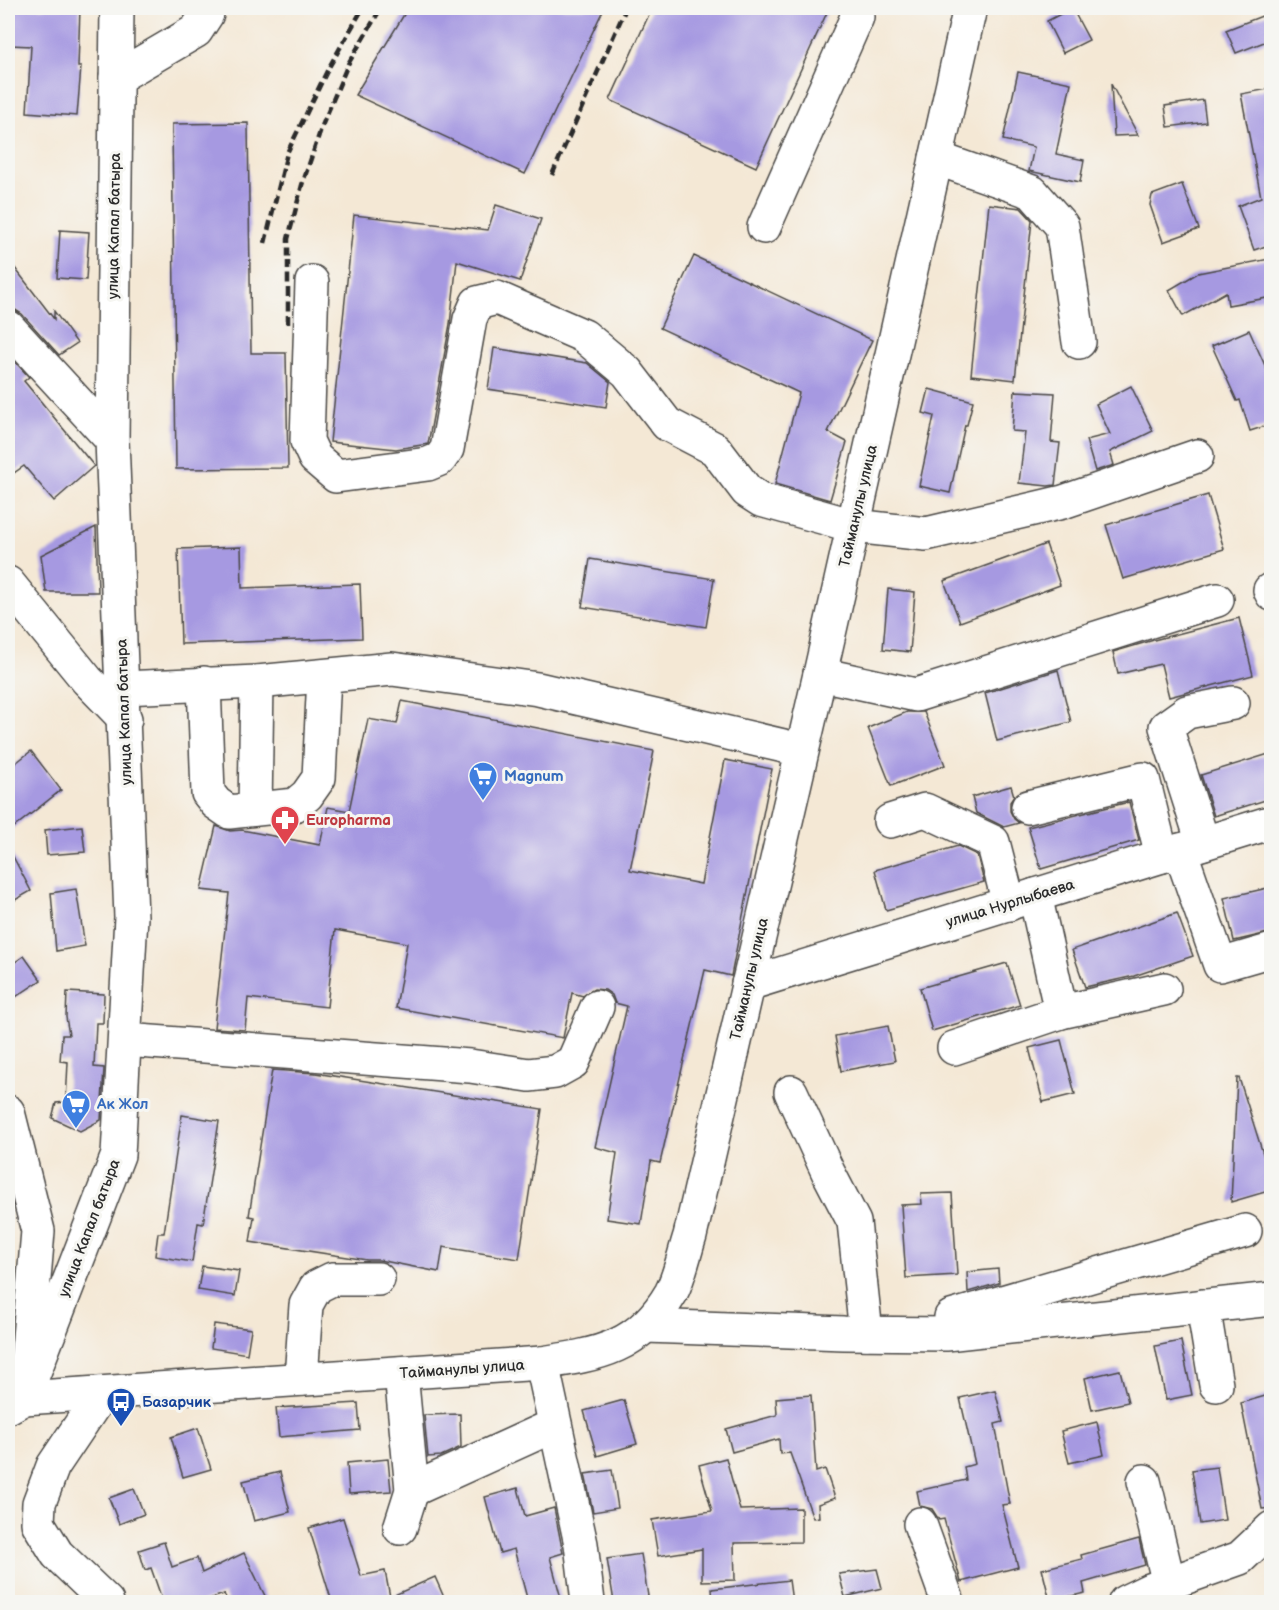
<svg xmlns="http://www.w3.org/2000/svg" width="1279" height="1610" font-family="'Balsamiq Sans',sans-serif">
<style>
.building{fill:#a699e1}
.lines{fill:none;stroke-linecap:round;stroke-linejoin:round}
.minor-casing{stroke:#494744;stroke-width:36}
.major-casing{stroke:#494744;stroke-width:36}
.minor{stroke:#fff;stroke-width:33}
.major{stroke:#fff;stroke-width:33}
.rail{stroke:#2b2b2b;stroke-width:4.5;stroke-dasharray:9 4.5;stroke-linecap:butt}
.labels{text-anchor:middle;stroke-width:6;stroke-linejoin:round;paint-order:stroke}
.street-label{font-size:15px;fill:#2b2b2b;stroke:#f6f6f2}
.shop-label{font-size:15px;font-weight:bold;fill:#366cbe;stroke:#f6f6f2;text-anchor:start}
.health-label{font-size:15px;font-weight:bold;fill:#be3a42;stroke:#f6f6f2;text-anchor:start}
.transit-label{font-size:15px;font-weight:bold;fill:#164399;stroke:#f6f6f2;text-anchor:start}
</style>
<rect width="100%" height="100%" fill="#f6f6f2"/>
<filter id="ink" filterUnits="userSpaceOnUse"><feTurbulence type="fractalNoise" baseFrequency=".0167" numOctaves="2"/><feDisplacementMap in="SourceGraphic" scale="12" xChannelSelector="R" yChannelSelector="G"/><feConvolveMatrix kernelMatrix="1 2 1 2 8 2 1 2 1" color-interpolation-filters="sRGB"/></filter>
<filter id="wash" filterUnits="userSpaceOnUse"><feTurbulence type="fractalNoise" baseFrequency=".008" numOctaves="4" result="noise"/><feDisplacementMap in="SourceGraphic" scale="24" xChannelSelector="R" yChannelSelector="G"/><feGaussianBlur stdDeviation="1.35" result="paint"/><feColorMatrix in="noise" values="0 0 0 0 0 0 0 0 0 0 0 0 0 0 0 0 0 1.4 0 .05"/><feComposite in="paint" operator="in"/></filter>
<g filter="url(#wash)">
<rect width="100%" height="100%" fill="#f4e8d5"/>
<g id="blocks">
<g class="building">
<polygon points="11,8 80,8 78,67 81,67 77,116 27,112 31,46 10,45"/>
<polygon points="408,8 604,8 525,174 355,95"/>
<polygon points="652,8 829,8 756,167 610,100"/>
<polygon points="1072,8 1089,40 1063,53 1047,21"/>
<polygon points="1272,12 1272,39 1236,53 1226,30"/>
<polygon points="1018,72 1071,83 1056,154 1084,160 1080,182 1029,171 1034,147 1003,140"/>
<polygon points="1111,84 1138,135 1114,136"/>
<polygon points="1268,89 1272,110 1272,244 1254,250 1238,206 1261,197 1241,94"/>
<polygon points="1203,100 1206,122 1168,127 1165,106"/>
<polygon points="248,123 251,353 286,353 288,468 176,469 172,124"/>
<polygon points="1182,184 1199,229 1163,242 1150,205 1152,195"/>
<polygon points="989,204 1021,208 1032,220 1015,380 971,375"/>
<polygon points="496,205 541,219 520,281 457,261 450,324 428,444 396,449 330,442 354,215 488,230"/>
<polygon points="60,230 89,232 86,280 57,278"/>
<polygon points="694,256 872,340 828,432 847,442 830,500 775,484 799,393 660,328"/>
<polygon points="8,259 54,319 54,311 77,343 59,355 22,314 14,309 8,309"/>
<polygon points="1269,259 1272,271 1272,297 1228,305 1226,292 1183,316 1169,290 1198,273"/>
<polygon points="1249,330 1272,381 1272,424 1250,431 1240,400 1237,401 1212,346"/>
<polygon points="494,348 587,363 610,382 606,407 488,389"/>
<polygon points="8,354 29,377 24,381 94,466 54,501 24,466 8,477"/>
<polygon points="1131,386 1153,431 1110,452 1114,465 1095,471 1086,440 1110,434 1096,404"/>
<polygon points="929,389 973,401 967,425 965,425 950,493 919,486 934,416 923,413"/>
<polygon points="1015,391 1055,393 1051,442 1060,443 1055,485 1048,486 1019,483 1025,432 1012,431"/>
<polygon points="1208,495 1224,549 1123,579 1106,525"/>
<polygon points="96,527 98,592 46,592 41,555"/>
<polygon points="1046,544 1060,585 960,622 944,581"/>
<polygon points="241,547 242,588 360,584 362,638 181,644 178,549"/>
<polygon points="590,559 714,579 706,627 582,607"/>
<polygon points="888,589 915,592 910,652 883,649"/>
<polygon points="1239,618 1253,675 1169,697 1161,664 1118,674 1113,652 1154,640"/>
<polygon points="1058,670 1071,722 997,741 985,693"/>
<polygon points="402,701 654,751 630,870 701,884 725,760 772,769 731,976 705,970 660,1163 651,1161 641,1224 607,1219 617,1153 595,1147 627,1006 615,1003 612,995 605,990 594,989 583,996 572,993 563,1038 396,1008 407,943 335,930 327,1007 248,998 245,1030 214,1028 229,893 201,890 216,826 230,831 242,830 320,845 328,807 349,811 368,719 397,724"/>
<polygon points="907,712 924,712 945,765 891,786 868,728"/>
<polygon points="31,751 61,790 8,832 8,769"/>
<polygon points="1272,753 1272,798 1214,816 1201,775"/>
<polygon points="1011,786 1014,796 1010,802 1010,811 1014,819 1019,823 1004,827 976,813 972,797"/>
<polygon points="1129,802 1139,840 1041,869 1028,827"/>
<polygon points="82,826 85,852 47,855 45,830"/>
<polygon points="958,846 977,855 984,882 886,910 875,870"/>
<polygon points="8,847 31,891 8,904"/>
<polygon points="1272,887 1272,932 1234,941 1224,898"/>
<polygon points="76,889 85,946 56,951 51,893"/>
<polygon points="1177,913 1193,956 1134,976 1085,987 1072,950"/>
<polygon points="24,956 41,980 8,1002 8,967"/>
<polygon points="1007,963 1020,1005 932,1031 920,988"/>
<polygon points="67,992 104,994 103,1023 96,1023 94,1067 104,1068 101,1120 80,1131 52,1118 56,1103 66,1102 68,1062 60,1061 62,1035 69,1035 66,1017"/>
<polygon points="888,1026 895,1061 841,1071 835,1036"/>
<polygon points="1061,1040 1075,1094 1043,1102 1029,1048"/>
<polygon points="272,1070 315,1073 542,1109 519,1259 443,1247 439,1272 379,1260 367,1260 250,1242 254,1217 249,1216"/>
<polygon points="1237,1078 1239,1078 1272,1182 1272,1190 1231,1202"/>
<polygon points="182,1115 219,1121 203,1224 198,1223 192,1262 155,1256 158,1233 164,1233"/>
<polygon points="952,1193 957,1275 906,1278 901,1205 922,1204 921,1194"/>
<polygon points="202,1266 239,1271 235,1296 198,1290"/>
<polygon points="998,1269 999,1283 968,1292 967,1272"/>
<polygon points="214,1324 251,1329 247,1354 211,1348"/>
<polygon points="1181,1341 1192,1395 1166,1400 1155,1346"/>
<polygon points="1120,1370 1128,1402 1092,1410 1085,1378"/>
<polygon points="995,1390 1003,1422 995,1424 1010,1504 1002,1505 1018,1567 961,1582 944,1519 939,1520 932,1509 920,1506 917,1491 966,1480 964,1467 975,1464 960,1398"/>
<polygon points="1272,1394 1272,1508 1262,1509 1241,1403"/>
<polygon points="811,1395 816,1472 825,1469 835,1498 818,1504 819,1517 813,1518 790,1453 780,1454 779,1439 732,1452 726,1429 777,1415 776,1398"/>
<polygon points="624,1400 637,1444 597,1456 584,1411"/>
<polygon points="358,1403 360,1430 279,1437 276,1408"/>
<polygon points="460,1414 461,1447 441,1456 428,1457 424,1415"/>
<polygon points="1097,1422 1104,1455 1069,1463 1061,1431"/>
<polygon points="198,1428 211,1469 183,1477 171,1437"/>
<polygon points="726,1458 740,1510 801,1508 801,1542 734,1543 735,1580 702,1581 702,1549 658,1556 652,1520 712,1511 699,1465"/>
<polygon points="388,1459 391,1491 349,1494 347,1463"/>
<polygon points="1217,1467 1225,1520 1200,1524 1192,1470"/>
<polygon points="612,1470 618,1508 593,1512 585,1474"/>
<polygon points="280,1472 290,1512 254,1521 243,1481"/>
<polygon points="518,1488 525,1516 554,1508 563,1553 550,1557 562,1602 528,1602 514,1549 500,1553 485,1497"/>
<polygon points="134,1489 144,1514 119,1524 109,1498"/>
<polygon points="343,1518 361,1576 385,1571 390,1597 435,1577 446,1602 332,1602 309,1528"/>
<polygon points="1139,1539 1145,1565 1083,1583 1085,1593 1050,1601 1042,1569 1082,1559 1081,1555"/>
<polygon points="164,1542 172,1567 197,1558 202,1573 244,1553 268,1602 228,1602 224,1594 201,1602 163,1602 151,1568 145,1570 139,1550"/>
<polygon points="641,1554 649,1602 614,1602 607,1559"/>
<polygon points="877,1569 882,1588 845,1597 839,1574"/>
<polygon points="789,1580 792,1602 713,1602 712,1589"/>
</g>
</g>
</g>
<g filter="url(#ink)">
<use href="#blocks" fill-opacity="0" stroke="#494744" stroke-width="1.5"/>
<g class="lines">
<g class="minor-casing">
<g id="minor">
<polyline points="116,78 196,31 207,14 206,8"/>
<polyline points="936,158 1032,192 1062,226 1079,342"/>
<polyline points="764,227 857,17 856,8"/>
<polyline points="312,282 307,441 315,458 336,476 428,464 440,459 447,449 470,319 477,303 497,298 584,336 627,372 667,424 715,449 747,491 761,500 854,526 926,534 1063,502 1197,456"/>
<polyline points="8,327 112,440"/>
<polyline points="8,583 87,680 125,719"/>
<polyline points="1270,590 1272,594"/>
<polyline points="820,674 916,695 1217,600"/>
<polyline points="204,683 208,793 216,803 229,812 295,805 307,795 319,778 324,676"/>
<polyline points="123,688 257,682 392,669 538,689 801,750"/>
<polyline points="1028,807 1143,779 1162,856"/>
<polyline points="255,809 257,682"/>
<polyline points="890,821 925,810 993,842 1009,904"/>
<polyline points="1203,843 1166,727 1187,712 1233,703"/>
<polyline points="1180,850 1220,965 1272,950"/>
<polyline points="1035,895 1061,1012"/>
<polyline points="748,984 1272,822"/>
<polyline points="125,1040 470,1066 529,1075 555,1072 573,1062 597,1007"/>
<polyline points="954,1048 1061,1012 1164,989"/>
<polyline points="791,1092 828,1172 854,1222 866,1333"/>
<path d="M8 1112 38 1231 24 1398 542 1363C600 1354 639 1348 671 1293 680 1276 684 1254 690 1236L820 674 970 8"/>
<polyline points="1203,1306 1216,1385"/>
<polyline points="951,1317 1245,1231"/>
<polyline points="646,1326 844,1333 946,1334 1272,1299"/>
<polyline points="542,1363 581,1544 588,1602"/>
<polyline points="301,1379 306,1305 316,1287 332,1279 378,1279"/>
<polyline points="102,1393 53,1466 39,1503 38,1523 57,1554 107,1602"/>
<polyline points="1144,1481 1169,1584"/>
<polyline points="412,1490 555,1425"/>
<polyline points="920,1524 948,1602"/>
<polyline points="400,1528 412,1490 401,1373"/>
<polyline points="1125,1602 1150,1590 1240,1558 1272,1528"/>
</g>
</g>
<g class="major-casing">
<polyline id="major" points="8,1407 24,1398 118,1155 131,917 112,440 117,8"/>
</g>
<use href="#minor" class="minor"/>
<use href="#major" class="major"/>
<g class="rail">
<polyline points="552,175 626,8"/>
<polyline points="265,243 287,153 328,69 363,8"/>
<polyline points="288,324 288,239 302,185 322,126 348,64 381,8"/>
</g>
</g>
</g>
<defs>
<g id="supermarket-pin" transform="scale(1.5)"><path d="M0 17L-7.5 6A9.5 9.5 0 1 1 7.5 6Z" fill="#3f7fe0" stroke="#f6f6f2"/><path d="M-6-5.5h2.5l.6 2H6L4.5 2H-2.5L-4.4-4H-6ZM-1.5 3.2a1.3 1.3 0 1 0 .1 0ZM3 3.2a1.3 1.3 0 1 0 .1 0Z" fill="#fff"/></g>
<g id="pharmacy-pin" transform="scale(1.5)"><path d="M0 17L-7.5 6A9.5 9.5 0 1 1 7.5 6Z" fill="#e0444e" stroke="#f6f6f2"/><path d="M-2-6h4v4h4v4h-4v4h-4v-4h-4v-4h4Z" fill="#fff"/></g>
<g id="bus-pin" transform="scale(1.5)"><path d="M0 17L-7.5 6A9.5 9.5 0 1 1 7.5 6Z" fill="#1a4fb4" stroke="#f6f6f2"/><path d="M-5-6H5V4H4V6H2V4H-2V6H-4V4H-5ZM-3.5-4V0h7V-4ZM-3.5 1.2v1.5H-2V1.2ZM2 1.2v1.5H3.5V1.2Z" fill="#fff"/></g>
</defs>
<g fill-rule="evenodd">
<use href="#supermarket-pin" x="483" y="776"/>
<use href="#pharmacy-pin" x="285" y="820"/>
<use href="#supermarket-pin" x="76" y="1104"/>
<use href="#bus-pin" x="121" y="1402"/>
</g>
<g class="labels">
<g class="street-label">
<text transform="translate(114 226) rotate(-89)" y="5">улица Капал батыра</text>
<text transform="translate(858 506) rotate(-77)" y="5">Тайманулы улица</text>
<text transform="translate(124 712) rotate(-92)" y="5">улица Капал батыра</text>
<text transform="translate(1010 903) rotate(-17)" y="5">улица Нурлыбаева</text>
<text transform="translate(749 979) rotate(-77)" y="5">Тайманулы улица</text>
<text transform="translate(89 1228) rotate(-69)" y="5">улица Капал батыра</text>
<text transform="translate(462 1369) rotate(-4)" y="5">Тайманулы улица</text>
</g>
<g class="shop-label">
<text x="504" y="781">Magnum</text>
<text x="97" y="1109">Ак Жол</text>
</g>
<g class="health-label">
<text x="306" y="825">Europharma</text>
</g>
<g class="transit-label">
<text x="142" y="1407">Базарчик</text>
</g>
</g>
<rect width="1279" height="1610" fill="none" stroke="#f6f6f2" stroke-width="30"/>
</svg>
